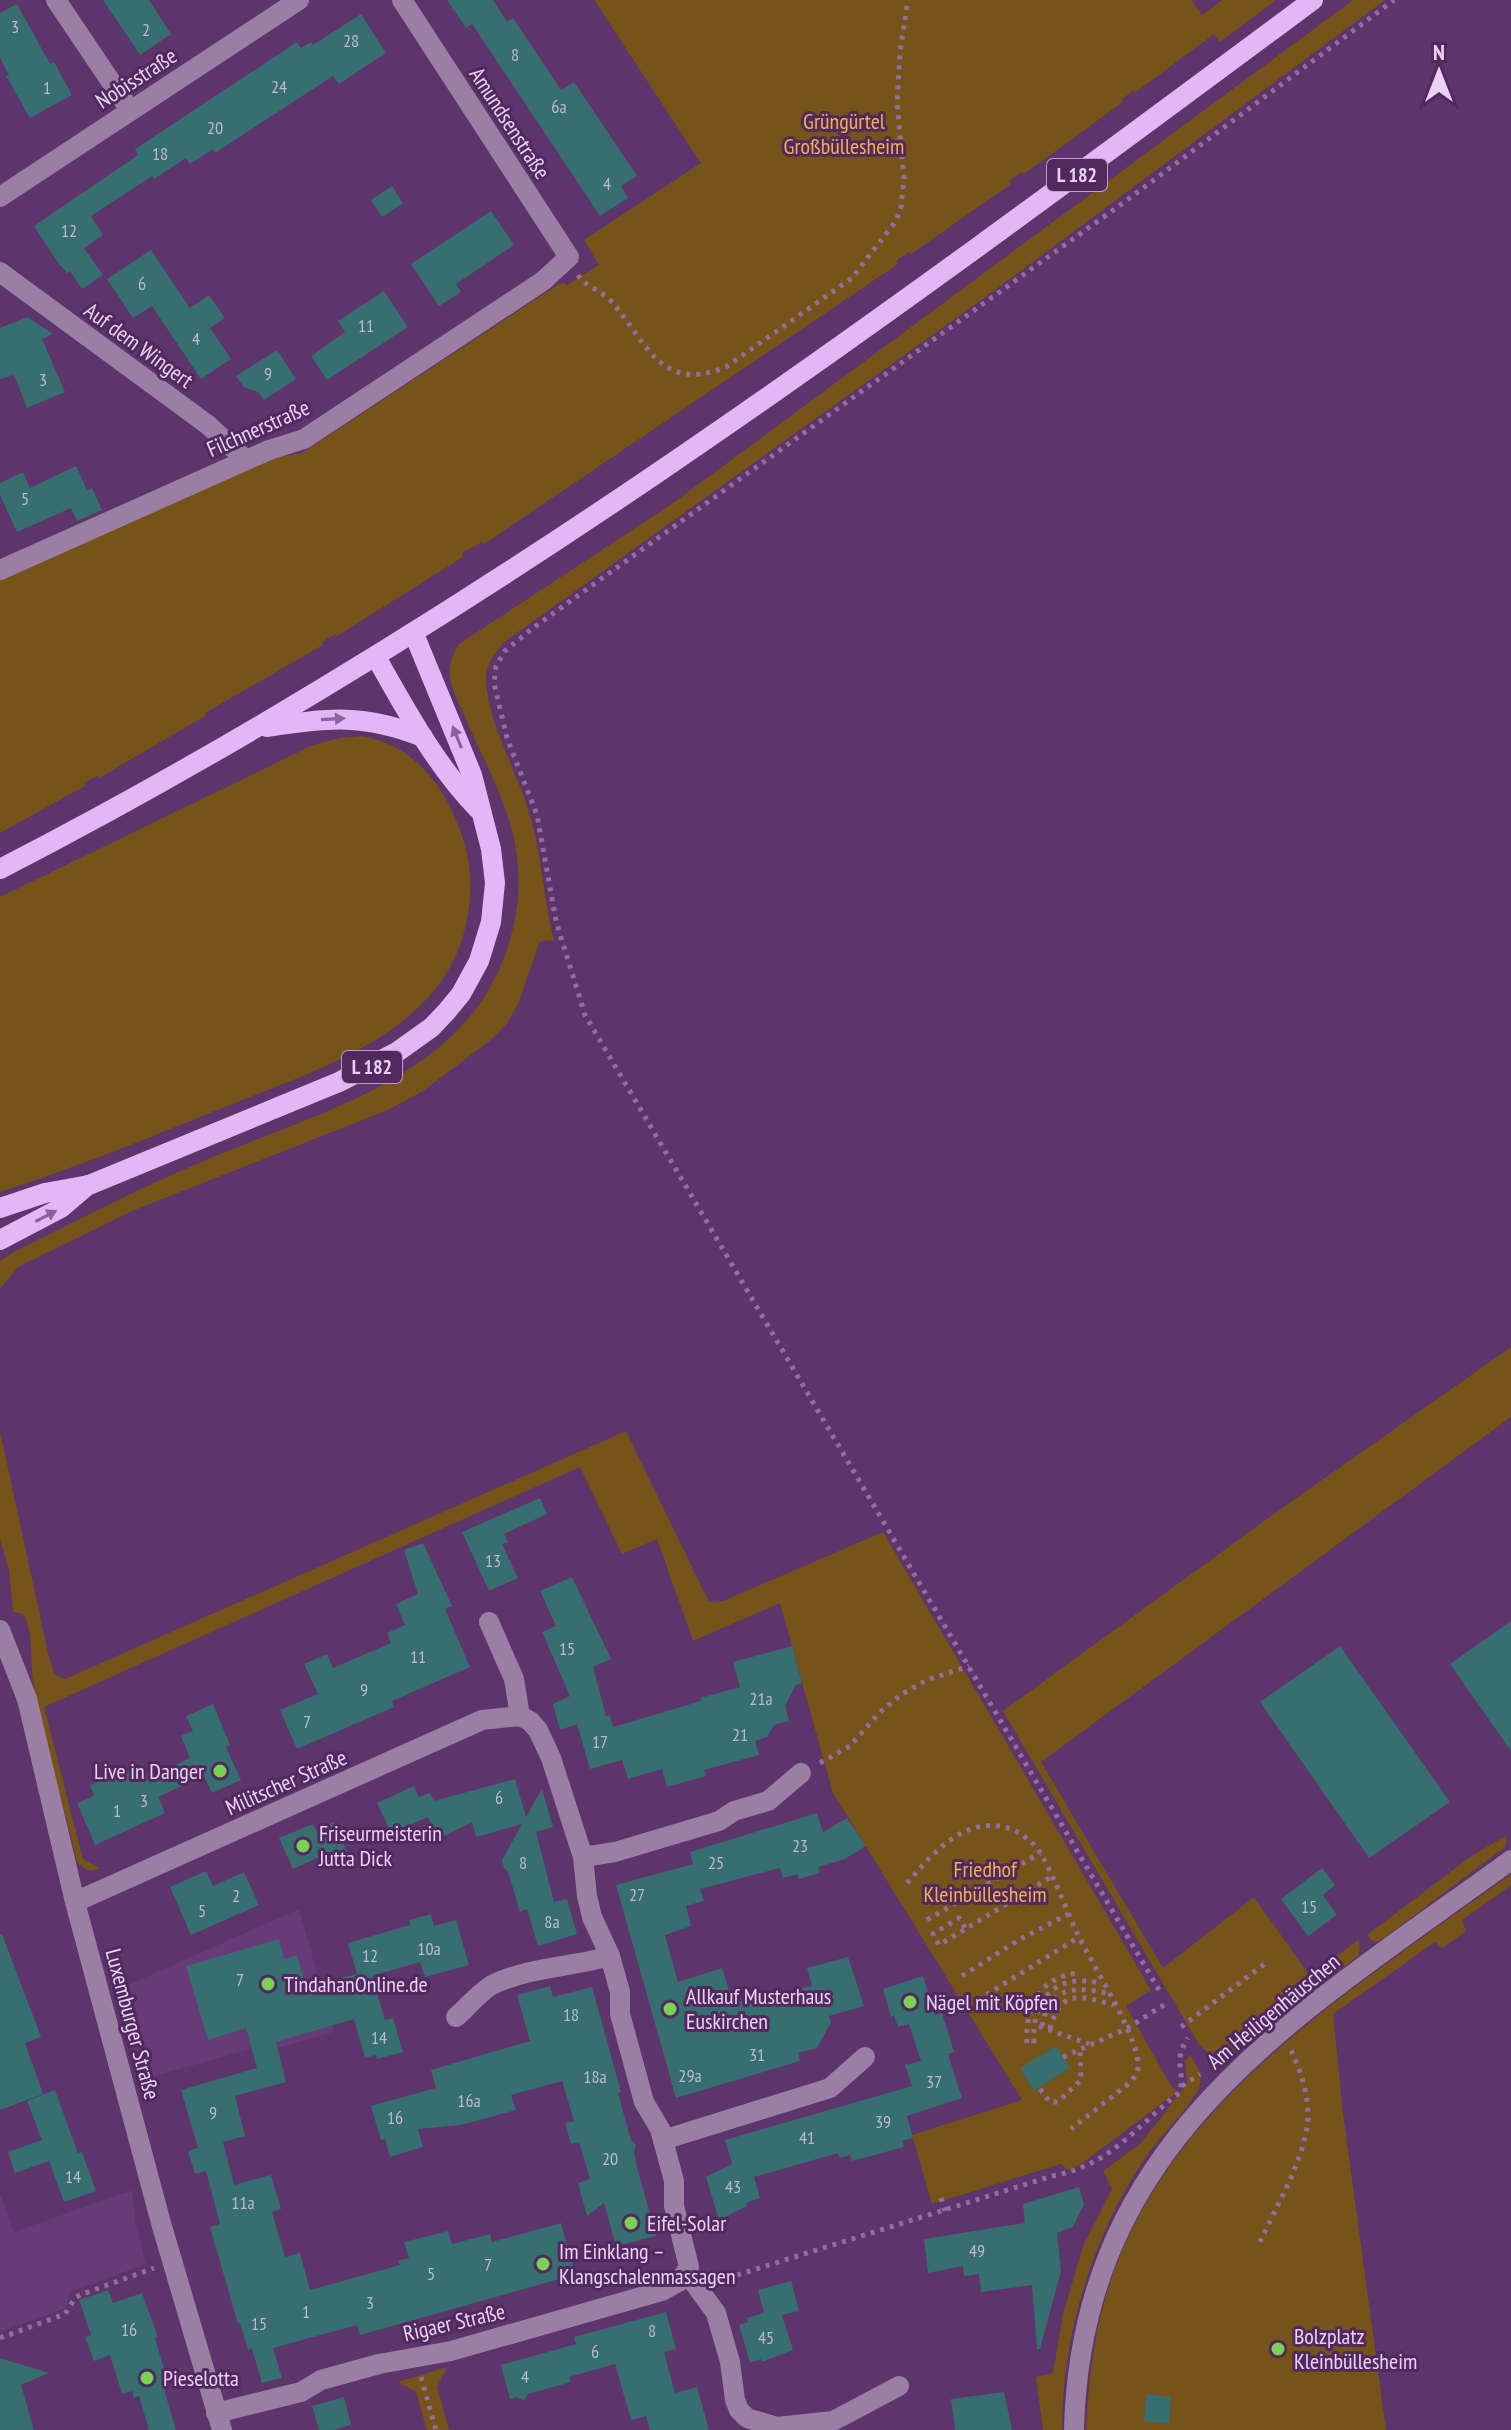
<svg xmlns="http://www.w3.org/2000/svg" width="1511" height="2430" font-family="'PT Sans Narrow',sans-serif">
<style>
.built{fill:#683a78}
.green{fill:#755319}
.building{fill:#376e6f}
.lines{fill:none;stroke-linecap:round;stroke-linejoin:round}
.path{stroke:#916e9d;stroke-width:5;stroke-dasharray:4 6;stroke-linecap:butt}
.minor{stroke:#9a7ea4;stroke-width:20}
.major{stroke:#e5b6f5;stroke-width:20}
.oneway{fill:#8d619b}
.poi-dot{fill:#7cd155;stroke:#52295f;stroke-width:3}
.labels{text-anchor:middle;stroke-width:6;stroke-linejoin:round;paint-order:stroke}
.number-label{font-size:18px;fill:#bdb9d2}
.shield{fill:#52295f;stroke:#bc9fc7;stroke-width:2}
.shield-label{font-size:20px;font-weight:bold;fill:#ead2f3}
.street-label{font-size:22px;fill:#ead2f3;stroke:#52295f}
.park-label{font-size:22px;fill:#f1b248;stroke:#52295f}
.poi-label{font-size:22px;fill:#ead2f3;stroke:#52295f;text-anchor:start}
</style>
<rect width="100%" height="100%" fill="#5d346b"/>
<g class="built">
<polygon points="299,1909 334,2032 277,2048 275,2042 145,2079 119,1989"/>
<polygon points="132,2190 135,2220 146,2264 69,2292 66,2308 0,2332 0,2194 14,2232"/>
</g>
<g class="green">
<polygon points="594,0 1191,0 1202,15 1222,0 1276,0 1220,42 1214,34 1136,92 1134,90 1122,99 1123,102 1024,174 1022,172 1009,181 1011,184 911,254 909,252 896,261 898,264 484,544 482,542 462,553 463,557 337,636 335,634 322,642 323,645 205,713 205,716 99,778 97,776 84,783 85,786 0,833 0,578 277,457 302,453 559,284 564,283 567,285 599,265 584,240 701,163"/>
<path d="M1353 0H1385L991 293 504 642C495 654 485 665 486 680 487 720 516 770 528 809 542 852 543 897 554 941L545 940 539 943 519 1002 507 1023 492 1039 423 1091 388 1110 132 1211 18 1267 0 1289V1261L16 1251C81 1218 146 1185 213 1157 339 1104 490 1069 516 913 521 883 518 846 508 817 497 783 479 750 465 717 460 705 452 691 450 678 449 665 452 654 459 644L673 503Z"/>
<path d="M360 736C410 742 444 784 460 830 471 859 473 889 467 919 447 1034 314 1070 220 1109 148 1138 75 1168 0 1192V897L313 745 340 738Z"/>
<polygon points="1511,1347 1511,1417 1041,1762 1163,1968 1254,1897 1310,1976 1358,1940 1360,1948 1358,1956 1277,2018 1229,2059 1214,2059 1198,2043 1003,1711 1278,1511"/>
<path d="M0 1431 48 1653 54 1674 65 1679 626 1431 709 1602 723 1601 883 1532 1151 1990 1126 2006 1170 2084 1177 2092 1081 2164 1068 2170 1061 2164 932 2204 912 2135 1022 2100 833 1793 780 1603 693 1641 657 1539 622 1554 580 1467 44 1707 83 1859 100 1868C90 1873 85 1870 77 1862 63 1802 44 1742 33 1681 30 1659 34 1632 23 1614L13 1612 9 1570 0 1539Z"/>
<polygon points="1507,1835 1505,1847 1384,1938 1376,1942 1371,1940 1367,1935 1470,1857"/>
<path d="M1511 1874V1885L1462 1920 1466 1931 1442 1948 1435 1942 1333 2014 1343 2113 1386 2430H1086C1088 2386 1093 2341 1105 2299 1161 2102 1356 1988 1511 1874Z"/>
<path d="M1190 2055 1201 2073 1200 2085C1191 2107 1160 2136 1145 2158 1092 2237 1062 2335 1062 2430H1043L1036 2377 1053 2373 1063 2314 1083 2246 1112 2189 1103 2171 1140 2144 1185 2087 1187 2082 1185 2061Z"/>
<polygon points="447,2367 437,2387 449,2430 427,2430 416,2392 398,2382"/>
</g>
<g class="building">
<polygon points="103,0 149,0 171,34 140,55"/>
<polygon points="447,0 493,0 507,22 513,18 561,90 574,82 637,176 621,186 628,198 600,216 472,24 466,28"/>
<polygon points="17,4 50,64 54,62 72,95 30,118 6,76 9,75 0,58 0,13"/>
<polygon points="361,14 386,53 339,84 333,76 215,153 213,149 190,164 186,158 154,179 152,176 91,216 103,235 84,248 103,275 82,289 70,271 67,273 59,264 34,226 138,155 135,149 297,42 301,48 311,42 313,45"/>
<polygon points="392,186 403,203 382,217 371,200"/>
<polygon points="491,211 514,245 456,284 461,292 439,306 411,264"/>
<polygon points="151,250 190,308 209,295 225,318 210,328 231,359 201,379 152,306 133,318 107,279"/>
<polygon points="384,291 408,327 327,380 311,356 345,332 338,321"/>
<polygon points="27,317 53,334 42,339 65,392 27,408 14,375 0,379 0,328"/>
<polygon points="277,350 296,379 264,400 258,392 244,387 236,376"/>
<polygon points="76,466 87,490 92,488 102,510 77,521 71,508 17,532 0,495 0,483 23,472 30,488"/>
<polygon points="540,1498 547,1514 504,1534 508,1542 502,1544 518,1578 489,1591 462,1532"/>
<polygon points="423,1543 452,1606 445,1609 470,1667 392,1701 394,1707 297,1749 280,1710 318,1694 304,1664 327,1654 333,1668 391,1643 387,1633 405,1625 396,1604 418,1594 404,1550"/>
<polygon points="572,1577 611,1659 593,1667 606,1716 610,1715 613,1727 701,1701 700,1698 740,1687 733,1662 792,1646 802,1683 796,1685 785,1706 789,1721 774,1725 767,1737 755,1741 759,1755 704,1770 706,1776 667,1787 662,1769 628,1779 622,1760 590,1769 577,1724 560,1730 553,1704 570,1696 542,1632 556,1626 540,1591"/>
<polygon points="1511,1621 1511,1751 1450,1664"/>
<polygon points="1340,1646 1450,1802 1369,1858 1260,1702"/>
<polygon points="213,1704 230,1745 226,1747 241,1780 212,1793 204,1776 158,1797 165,1813 95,1845 77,1803 94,1796 90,1785 143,1764 149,1777 190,1758 181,1736 193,1731 186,1716"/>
<polygon points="515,1779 526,1817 542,1789 553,1827 536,1832 554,1902 567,1899 577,1934 538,1946 527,1909 520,1912 508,1871 504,1868 502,1860 522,1824 476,1837 472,1822 438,1839 428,1817 391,1833 377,1803 414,1786 419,1797 430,1793 434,1801"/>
<polygon points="817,1813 823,1832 847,1818 866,1846 845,1859 818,1867 820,1873 799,1879 797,1874 783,1878 780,1868 700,1889 704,1901 686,1906 691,1926 665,1935 678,1982 722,1968 733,2003 763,1995 769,1997 812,1986 807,1968 848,1957 864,2006 829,2016 831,2022 817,2048 798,2053 800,2061 676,2098 616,1885 693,1864 690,1852"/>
<polygon points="334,1822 348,1854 330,1862 326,1854 293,1869 279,1838 313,1824 316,1830"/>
<polygon points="1322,1868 1335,1885 1323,1895 1337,1915 1308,1936 1281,1899"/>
<polygon points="206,1871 213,1886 244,1872 259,1905 191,1935 170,1887"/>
<polygon points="431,1914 434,1926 456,1920 469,1965 425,1977 420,1962 372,1976 385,2020 393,2018 403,2052 377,2059 376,2055 365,2058 354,2019 276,2042 286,2082 235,2096 245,2136 223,2142 234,2185 271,2175 281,2209 272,2212 285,2257 300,2253 310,2290 400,2265 398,2261 409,2258 404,2242 425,2237 448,2231 452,2244 490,2234 492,2242 561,2223 575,2273 563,2276 563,2278 360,2335 357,2325 273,2348 282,2378 262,2383 252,2349 248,2350 240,2323 238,2324 210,2227 220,2224 206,2171 195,2174 188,2151 198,2148 181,2090 257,2068 246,2028 208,2040 186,1966 279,1939 284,1959 297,1955 306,1987 357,1974 348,1943 410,1925 409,1920"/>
<polygon points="2,1934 41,2037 25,2043 43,2094 0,2110 0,1935"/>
<polygon points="923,1976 935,2015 942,2013 954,2052 948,2054 962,2098 907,2116 913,2138 902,2141 904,2147 852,2161 850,2155 840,2158 838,2153 754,2177 760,2198 746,2203 747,2206 719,2220 706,2177 732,2164 725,2140 912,2086 905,2065 921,2061 909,2024 898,2027 894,2016 891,2017 883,1989"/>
<polygon points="550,1986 553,1997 592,1987 621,2092 618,2093 631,2140 636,2145 634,2152 637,2167 656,2236 616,2246 604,2203 587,2216 578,2183 590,2179 579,2142 571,2144 565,2123 574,2121 562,2081 511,2095 516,2110 461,2125 418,2129 423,2147 390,2157 385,2139 381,2140 371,2106 436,2088 431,2070 530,2041 517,1995"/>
<polygon points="1056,2046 1070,2068 1034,2091 1020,2068"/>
<polygon points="55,2090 78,2153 82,2152 96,2191 64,2202 49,2161 15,2173 8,2152 42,2140 27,2101"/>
<polygon points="1079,2187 1084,2204 1073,2227 1057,2233 1061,2271 1040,2349 1037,2349 1032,2285 981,2292 979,2274 964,2276 963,2266 928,2273 924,2239 1025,2223 1023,2204"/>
<polygon points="791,2281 799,2311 782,2315 793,2350 762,2362 761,2359 750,2363 739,2325 748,2322 747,2318 764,2313 758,2290"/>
<polygon points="108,2290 113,2303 142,2293 158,2337 155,2338 169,2387 164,2389 176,2430 149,2430 139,2396 134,2398 132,2391 122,2394 110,2355 94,2361 85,2337 91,2335 79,2300"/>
<polygon points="666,2312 676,2349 664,2352 675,2393 697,2387 709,2430 650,2430 646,2416 631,2420 615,2364 569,2377 571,2382 528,2394 524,2401 517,2397 510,2399 501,2365 576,2344 574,2337"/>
<polygon points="0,2358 49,2373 21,2385 34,2430 0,2430"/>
<polygon points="1004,2392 1012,2430 955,2430 951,2399"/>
<polygon points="1146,2394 1171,2397 1169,2424 1144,2421"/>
<polygon points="344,2397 351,2425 334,2430 319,2430 312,2406"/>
</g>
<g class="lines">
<g class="path">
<path d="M578 275C584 286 601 290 611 301 647 342 660 394 726 367L852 278 896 221 901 207 904 178 897 103 900 52 908 0"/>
<polyline points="820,1763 850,1746 878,1714 902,1694 927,1680 969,1666"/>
<path d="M907 1883C932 1854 965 1815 1008 1828 1021 1832 1034 1843 1041 1854 1056 1880 1066 1910 1079 1937 1094 1967 1137 2035 1138 2064 1139 2071 1135 2076 1132 2081L1071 2129"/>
<polyline points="927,1920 1040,1853"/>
<polyline points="965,1928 959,1918 933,1934 939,1945 1051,1877"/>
<polyline points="962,1976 1017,1941 1068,1914"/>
<polyline points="1159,1990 585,1015 556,921 537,815 507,738 494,683 496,666 505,651 533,628 1123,203 1394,0"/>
<polyline points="978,2000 1079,1937"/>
<polyline points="1039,2026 1089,2044"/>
<path d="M1042 2026C1049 1987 1074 1986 1107 1993"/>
<polyline points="1181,2027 1266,1963"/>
<path d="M1050 2029C1060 1989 1081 1995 1113 2005"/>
<path d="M1027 2043C1025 2007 1040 1976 1079 1973"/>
<path d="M1034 2043C1031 1999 1057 1971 1102 1984"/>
<polyline points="1063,2057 1126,2029 1167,2003"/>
<polyline points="1182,2086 1200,2074"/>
<polyline points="1040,2089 1050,2102 1058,2102 1081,2080 1080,2049"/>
<polyline points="941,2198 945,2211"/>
<path d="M1260 2242C1276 2207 1300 2167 1307 2128 1311 2101 1302 2074 1291 2050"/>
<path d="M718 2281 1052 2176C1111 2165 1134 2128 1179 2093 1187 2071 1171 2063 1188 2038"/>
<polyline points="0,2338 65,2314 75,2298 80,2295 154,2268"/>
<polyline points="421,2377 436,2430"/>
</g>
<g class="minor">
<polyline points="56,0 130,110"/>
<polyline points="0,197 299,0"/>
<polyline points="0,272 208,425 246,460"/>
<polyline points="0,570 269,450 304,439 543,281 569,257 402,0"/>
<polyline points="489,1622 514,1679 520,1716"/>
<polyline points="0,1630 27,1699 75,1902 161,2223 222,2430"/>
<polyline points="583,1857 615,1852 719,1821 734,1811 768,1801 801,1773"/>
<polyline points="75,1902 482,1720 520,1716 530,1721 538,1730 551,1758 583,1857 587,1896 592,1917 610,1956 620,1992 620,2014 644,2102 660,2129 674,2181 674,2206 689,2267 680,2281 662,2291 451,2351 379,2364 321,2380 301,2392 216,2413"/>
<path d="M456 2017C468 2007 481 1990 494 1984 530 1967 573 1967 610 1956"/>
<polyline points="663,2140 830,2088 865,2057"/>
<polyline points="687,2273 716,2313 730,2362 735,2400 739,2410 747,2418 777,2427 833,2421 899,2386"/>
<path d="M1074 2430C1081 2136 1300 2014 1511 1860"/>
</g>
<g class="major">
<path d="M376 657C406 710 436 766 478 809"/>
<path d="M267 727C329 718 363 713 423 737"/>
<path d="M0 869C469 628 891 313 1313 0"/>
<polyline points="0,1208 45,1193 89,1185 339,1082 397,1052 432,1027 447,1011 461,994 479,961 491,922 495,883 491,849 472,775 414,634"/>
<polyline points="0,1240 61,1208 88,1185"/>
</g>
</g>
<defs><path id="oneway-solid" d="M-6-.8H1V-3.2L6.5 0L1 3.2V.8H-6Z" transform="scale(2)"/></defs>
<g class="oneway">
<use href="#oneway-solid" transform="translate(333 719) rotate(-3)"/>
<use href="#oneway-solid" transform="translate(457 737) rotate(-112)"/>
<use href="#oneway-solid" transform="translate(46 1216) rotate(-28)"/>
</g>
<g class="poi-dot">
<circle cx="220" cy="1771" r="8"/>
<circle cx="303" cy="1846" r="8"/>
<circle cx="268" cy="1984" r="8"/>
<circle cx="910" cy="2002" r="8"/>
<circle cx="670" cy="2009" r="8"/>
<circle cx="631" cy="2223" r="8"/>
<circle cx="543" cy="2264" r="8"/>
<circle cx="1278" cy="2349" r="8"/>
<circle cx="147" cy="2378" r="8"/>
</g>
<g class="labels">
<g class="number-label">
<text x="15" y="33">3</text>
<text x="146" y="36">2</text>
<text x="351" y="47">28</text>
<text x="515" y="61">8</text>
<text x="279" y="93">24</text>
<text x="47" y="94">1</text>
<text x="559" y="113">6a</text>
<text x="215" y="134">20</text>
<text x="160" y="160">18</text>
<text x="607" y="190">4</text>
<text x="69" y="237">12</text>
<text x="142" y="290">6</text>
<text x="366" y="332">11</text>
<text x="196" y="345">4</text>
<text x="268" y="380">9</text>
<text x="43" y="386">3</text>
<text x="25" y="505">5</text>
<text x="493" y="1567">13</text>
<text x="567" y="1655">15</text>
<text x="418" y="1663">11</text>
<text x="364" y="1696">9</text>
<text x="761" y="1705">21a</text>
<text x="307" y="1728">7</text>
<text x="740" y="1741">21</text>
<text x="600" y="1748">17</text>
<text x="499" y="1804">6</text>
<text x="144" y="1807">3</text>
<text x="117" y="1817">1</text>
<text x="800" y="1852">23</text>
<text x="523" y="1869">8</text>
<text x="716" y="1869">25</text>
<text x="637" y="1901">27</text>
<text x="236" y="1902">2</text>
<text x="1309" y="1913">15</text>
<text x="202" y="1917">5</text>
<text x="552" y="1928">8a</text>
<text x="429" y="1955">10a</text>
<text x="370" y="1962">12</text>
<text x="240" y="1986">7</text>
<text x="571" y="2021">18</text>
<text x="379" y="2044">14</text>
<text x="757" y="2061">31</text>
<text x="690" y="2082">29a</text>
<text x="595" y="2083">18a</text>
<text x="934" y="2088">37</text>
<text x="469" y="2107">16a</text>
<text x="213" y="2119">9</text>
<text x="395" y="2124">16</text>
<text x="883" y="2128">39</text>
<text x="807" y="2144">41</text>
<text x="610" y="2165">20</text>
<text x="73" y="2183">14</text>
<text x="733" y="2193">43</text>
<text x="243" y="2209">11a</text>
<text x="977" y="2257">49</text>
<text x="488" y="2271">7</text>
<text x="431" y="2280">5</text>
<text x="370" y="2309">3</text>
<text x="306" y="2318">1</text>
<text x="259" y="2330">15</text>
<text x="129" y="2336">16</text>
<text x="652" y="2337">8</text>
<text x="766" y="2344">45</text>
<text x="595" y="2358">6</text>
<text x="525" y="2383">4</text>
</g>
<g class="shield">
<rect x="1047" y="159" width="60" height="32" rx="6"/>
<rect x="342" y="1051" width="60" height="32" rx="6"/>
</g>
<g class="shield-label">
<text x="1077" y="182">L 182</text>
<text x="372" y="1074">L 182</text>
</g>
<g class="street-label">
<text transform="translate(136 78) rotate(-33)" y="8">Nobisstraße</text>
<text transform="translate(510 123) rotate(57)" y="8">Amundsenstraße</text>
<text transform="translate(139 345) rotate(36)" y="8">Auf dem Wingert</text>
<text transform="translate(258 428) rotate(-24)" y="8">Filchnerstraße</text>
<text transform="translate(286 1782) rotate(-24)" y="8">Militscher Straße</text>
<text transform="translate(1273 2011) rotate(-40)" y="8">Am Heiligenhäuschen</text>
<text transform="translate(133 2024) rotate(75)" y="8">Luxemburger Straße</text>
<text transform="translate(454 2322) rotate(-13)" y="8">Rigaer Straße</text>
</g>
<g class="park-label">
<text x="844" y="129">Grüngürtel<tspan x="844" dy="25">Großbüllesheim</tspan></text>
<text x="985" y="1877">Friedhof<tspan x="985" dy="25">Kleinbüllesheim</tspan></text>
</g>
<g class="poi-label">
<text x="204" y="1779" text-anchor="end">Live in Danger</text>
<text x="319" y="1841">Friseurmeisterin<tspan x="319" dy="25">Jutta Dick</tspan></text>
<text x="284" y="1992">TindahanOnline.de</text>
<text x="686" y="2004">Allkauf Musterhaus<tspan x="686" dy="25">Euskirchen</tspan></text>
<text x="926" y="2010">Nägel mit Köpfen</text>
<text x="647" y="2231">Eifel-Solar</text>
<text x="559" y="2259">Im Einklang –<tspan x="559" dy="25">Klangschalenmassagen</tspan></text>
<text x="1294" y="2344">Bolzplatz<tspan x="1294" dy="25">Kleinbüllesheim</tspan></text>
<text x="163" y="2386">Pieselotta</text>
</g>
</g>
<g transform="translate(1439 72)" stroke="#52295f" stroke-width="6" paint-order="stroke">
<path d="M0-6L14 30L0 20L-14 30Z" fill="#ead2f3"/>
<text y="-12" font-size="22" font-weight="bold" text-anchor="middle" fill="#ead2f3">N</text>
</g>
</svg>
